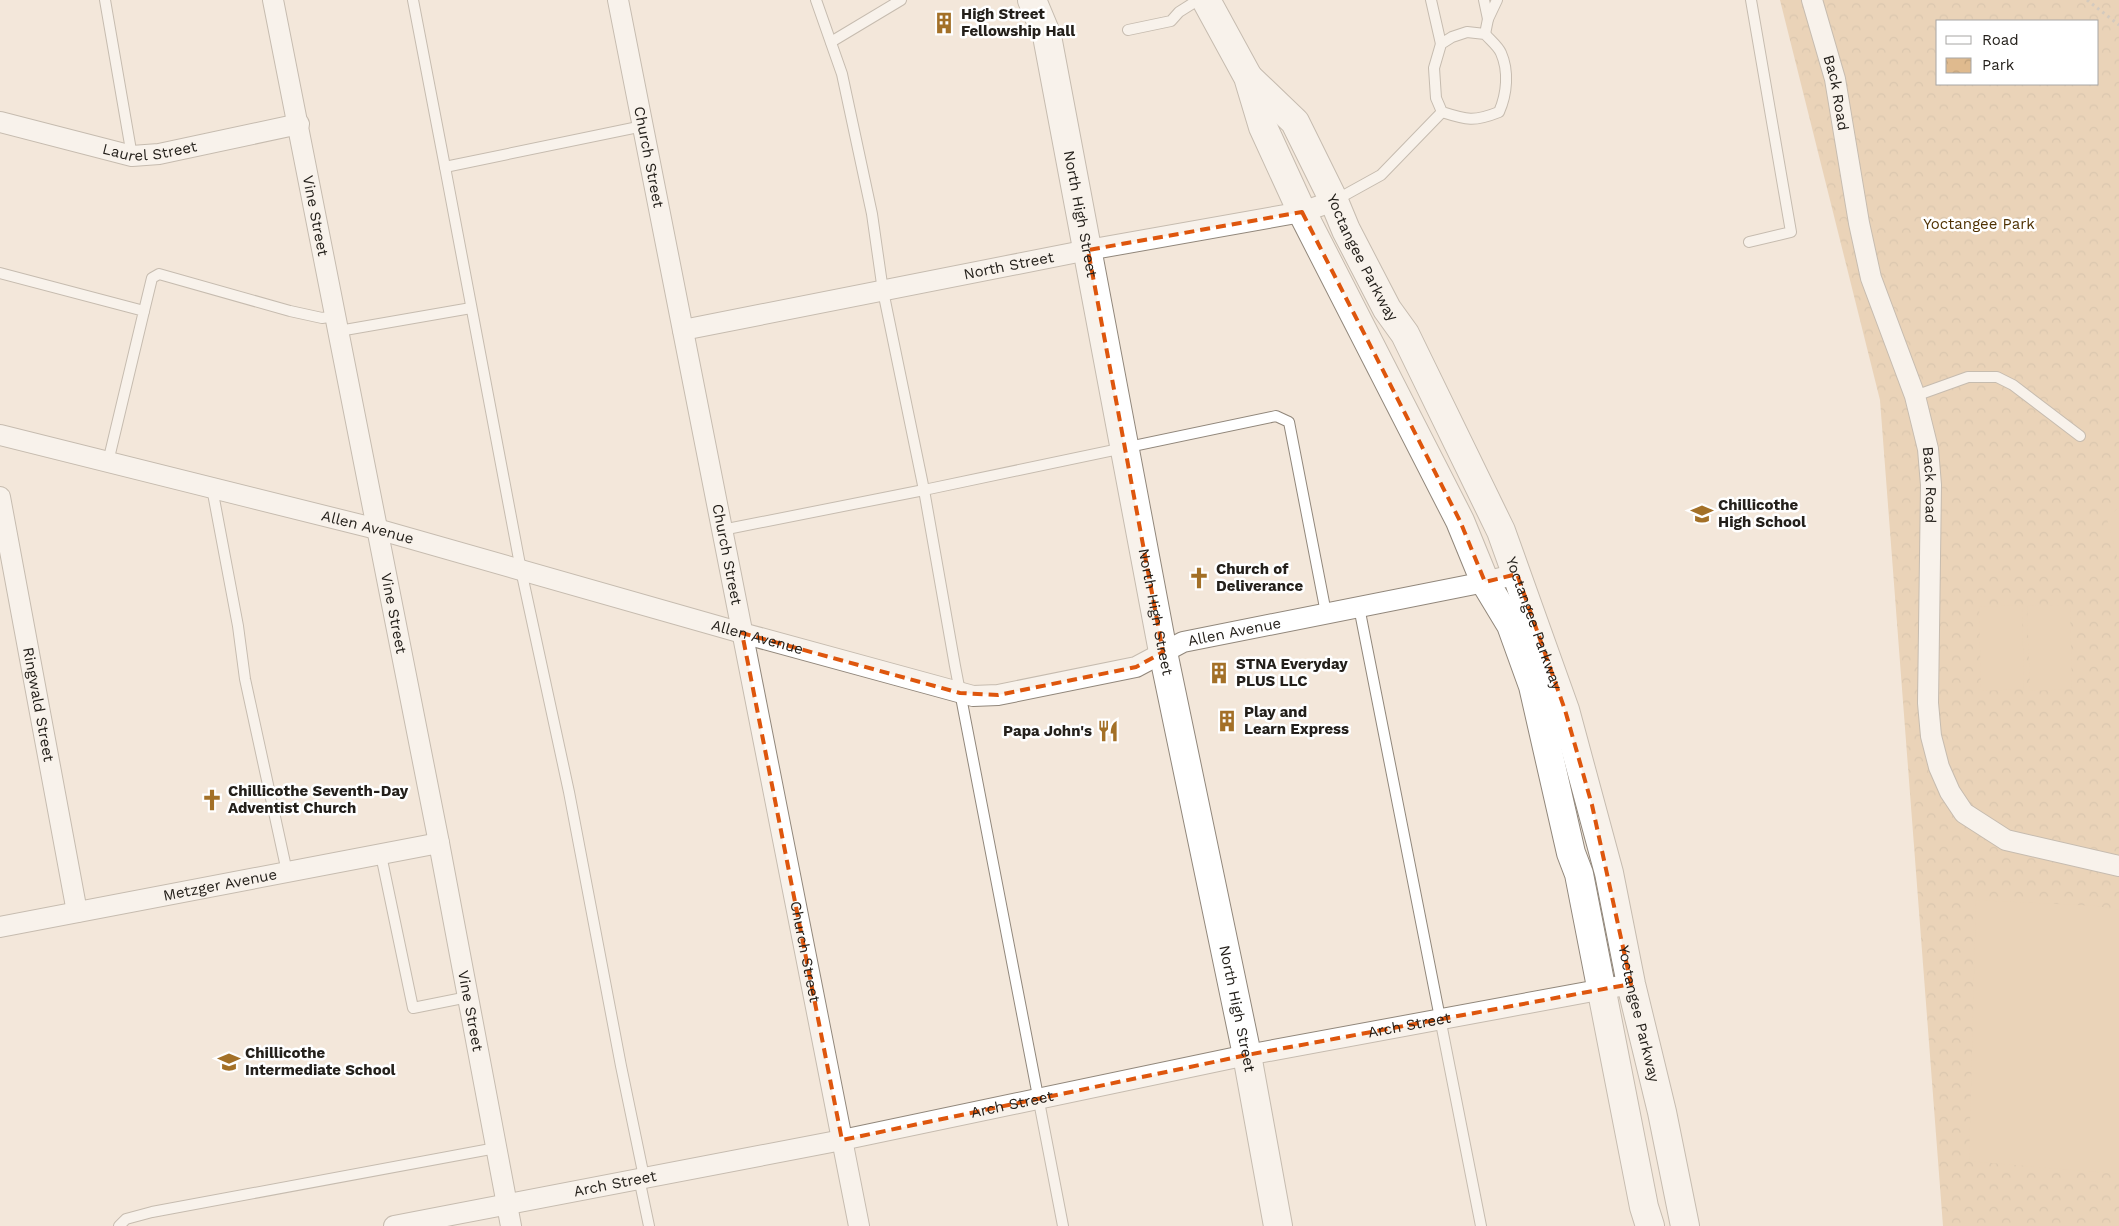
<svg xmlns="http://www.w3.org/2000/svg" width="2119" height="1226" font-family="'Work Sans',sans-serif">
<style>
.park{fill:url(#park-crowns);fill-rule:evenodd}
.pitch{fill:#dfba8e}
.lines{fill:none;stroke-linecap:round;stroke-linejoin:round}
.lane-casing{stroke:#91877b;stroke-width:12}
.street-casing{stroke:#91877b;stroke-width:22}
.secondary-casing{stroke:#91877b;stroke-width:30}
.primary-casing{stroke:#91877b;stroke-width:30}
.path{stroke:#afa69b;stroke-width:3;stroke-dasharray:2.5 4;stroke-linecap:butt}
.lane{stroke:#fff;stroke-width:10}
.street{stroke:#fff;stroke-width:20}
.secondary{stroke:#fff;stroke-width:28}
.primary{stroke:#fff;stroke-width:28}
.marked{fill:none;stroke:#de560d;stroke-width:4;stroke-dasharray:10 6;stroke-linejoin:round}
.labels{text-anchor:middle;stroke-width:5;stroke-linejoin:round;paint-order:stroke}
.poi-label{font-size:15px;font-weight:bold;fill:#24201b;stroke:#fff;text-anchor:start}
.street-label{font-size:15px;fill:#24201b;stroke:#fff}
.park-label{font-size:15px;fill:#4f3102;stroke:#fff}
</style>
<defs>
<pattern id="park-crowns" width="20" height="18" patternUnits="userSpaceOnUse" patternTransform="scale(1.25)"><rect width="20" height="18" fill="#dfba8e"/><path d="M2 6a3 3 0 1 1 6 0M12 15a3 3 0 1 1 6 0" fill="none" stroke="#bfa07a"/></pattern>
</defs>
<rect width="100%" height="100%" fill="#f3e7da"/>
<path class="park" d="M1780 0H2119V1226H1943L1880 400ZM1938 21H2098V84H1938Z"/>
<g class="pitch">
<polygon points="2119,507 2119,563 2107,519"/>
<polygon points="2022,605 2024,689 1981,691 1979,607"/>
<polygon points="2070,605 2072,689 2030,691 2027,606"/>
<polygon points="1976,900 2097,906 2119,910 2119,1174 1969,1161"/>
</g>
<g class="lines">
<g class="lane-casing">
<g id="lane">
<polyline points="105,0 132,156"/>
<polyline points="413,0 445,167"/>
<polyline points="1431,0 1441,44"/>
<polyline points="1484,0 1488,19"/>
<polyline points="1128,30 1171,21 1179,12 1198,0"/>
<path d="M1467 32 1485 34C1490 40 1498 46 1501 53 1509 71 1507 94 1499 112 1474 122 1467 120 1442 112L1436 98 1434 68 1441 44 1452 37Z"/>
<polyline points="1485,34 1488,19 1497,0"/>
<polyline points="831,42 901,0"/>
<polyline points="643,126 445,167 521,570 569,792 621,1066 644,1177"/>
<polyline points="1334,201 1381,175 1442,112"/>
<polyline points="1749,242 1791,232 1751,0"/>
<polyline points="0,273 144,311 108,462"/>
<polyline points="144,311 152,278 159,274 290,311 322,318 336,316"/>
<polyline points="339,331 471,308"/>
<polyline points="1915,396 1968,377 1997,377 2013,385 2080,436"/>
<polyline points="212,488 238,626 245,679 287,872"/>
<polyline points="722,530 924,490 883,291 872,214 842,74 816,0"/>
<polyline points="1359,607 1481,1226"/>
<polyline points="381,855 413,1008 468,997"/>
<polyline points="639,1178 649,1226"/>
<polyline points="119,1226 126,1219 152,1212 496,1148"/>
<polyline points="1063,1226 955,666 924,490 1276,416 1289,422 1326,613"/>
</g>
</g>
<g class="street-casing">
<g id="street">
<path id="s1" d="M273 0 439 843 511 1226"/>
<path id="s2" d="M618 0 859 1226"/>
<path id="s3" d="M1812 0 1835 79 1859 223 1871 278 1915 396 1928 449 1931 485 1928 703 1931 736 1939 767 1950 792 1964 813 2006 840 2119 866"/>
<path id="s4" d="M0 122 132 156 159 154 299 124"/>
<path id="s5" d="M683 330 1088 250 1302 212 1334 201"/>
<path id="s6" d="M0 435 377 529 742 633 973 696 998 695 1136 667 1183 642 1485 582 1517 574"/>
<path id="s7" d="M0 497 77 912"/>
<path id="s8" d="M0 927 439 843"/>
<path id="s9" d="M394 1226 842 1140 1247 1055 1631 984"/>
</g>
</g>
<g class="secondary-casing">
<g id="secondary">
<polyline points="1206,0 1248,77 1263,127 1302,212 1460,521 1485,582 1511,625 1533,686 1571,853 1579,874 1644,1207 1650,1226"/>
<path id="s10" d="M1249 78 1295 122 1334 201 1346 230 1387 309 1405 334 1501 531 1565 710 1609 873 1631 984 1662 1112 1685 1226"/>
</g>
</g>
<g class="primary-casing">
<g id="primary">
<path id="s11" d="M1032 0 1047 36 1163 652 1247 1055 1278 1226"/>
</g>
</g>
<polyline class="path" points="2087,0 2119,25"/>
<use href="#lane" class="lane"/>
<use href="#street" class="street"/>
<use href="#secondary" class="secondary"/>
<use href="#primary" class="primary"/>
</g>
<path d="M0 0H2119V1226H0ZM1302 212 1460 521 1485 582 1517 574 1565 710 1592 805 1631 984 1247 1055 842 1140 742 633 960 693 998 695 1136 667 1163 652 1088 250Z" fill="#f3e7da" fill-opacity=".55" fill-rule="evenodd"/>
<path class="marked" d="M1302 212 1460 521 1485 582 1517 574 1565 710 1592 805 1631 984 1247 1055 842 1140 742 633 960 693 998 695 1136 667 1163 652 1088 250Z"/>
<defs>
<g id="building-bare" transform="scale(1.725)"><path d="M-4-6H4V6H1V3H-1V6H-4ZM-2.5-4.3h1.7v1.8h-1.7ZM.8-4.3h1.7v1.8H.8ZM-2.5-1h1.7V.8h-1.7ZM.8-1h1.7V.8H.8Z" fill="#a37027" stroke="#fff" stroke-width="2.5" paint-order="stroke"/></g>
<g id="school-bare" transform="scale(1.725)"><path d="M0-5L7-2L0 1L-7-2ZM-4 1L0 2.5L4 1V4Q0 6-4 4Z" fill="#a37027" stroke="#fff" stroke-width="2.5" paint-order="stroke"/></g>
<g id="church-bare" transform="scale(1.725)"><path d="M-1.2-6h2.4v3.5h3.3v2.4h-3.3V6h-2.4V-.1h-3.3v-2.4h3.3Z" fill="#a37027" stroke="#fff" stroke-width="2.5" paint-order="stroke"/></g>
<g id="restaurant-bare" transform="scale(1.725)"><path d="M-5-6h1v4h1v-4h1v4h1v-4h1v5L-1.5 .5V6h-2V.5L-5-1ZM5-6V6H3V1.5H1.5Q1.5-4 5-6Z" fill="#a37027" stroke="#fff" stroke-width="2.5" paint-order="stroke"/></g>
</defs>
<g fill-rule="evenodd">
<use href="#building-bare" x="944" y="23"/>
<use href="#school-bare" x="1702" y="514"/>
<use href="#church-bare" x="1199" y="578"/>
<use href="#building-bare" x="1219" y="673"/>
<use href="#building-bare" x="1227" y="721"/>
<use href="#restaurant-bare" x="1108" y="731"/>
<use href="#church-bare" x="212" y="800"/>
<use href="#school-bare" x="229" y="1062"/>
</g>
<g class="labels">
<g class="poi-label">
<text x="961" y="19">High Street<tspan x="961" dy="17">Fellowship Hall</tspan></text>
<text x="1718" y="510">Chillicothe<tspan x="1718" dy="17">High School</tspan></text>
<text x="1216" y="574">Church of<tspan x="1216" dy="17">Deliverance</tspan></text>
<text x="1236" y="669">STNA Everyday<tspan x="1236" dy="17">PLUS LLC</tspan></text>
<text x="1244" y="717">Play and<tspan x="1244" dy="17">Learn Express</tspan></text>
<text x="1092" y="736" text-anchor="end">Papa John's</text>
<text x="228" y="796">Chillicothe Seventh-Day<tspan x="228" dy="17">Adventist Church</tspan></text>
<text x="245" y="1058">Chillicothe<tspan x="245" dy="17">Intermediate School</tspan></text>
</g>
<g class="street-label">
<text dy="5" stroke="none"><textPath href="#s3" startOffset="96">Back Road</textPath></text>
<text dy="5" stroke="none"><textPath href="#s4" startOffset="154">Laurel Street</textPath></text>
<text dy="5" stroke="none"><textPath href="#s2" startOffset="160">Church Street</textPath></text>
<text dy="5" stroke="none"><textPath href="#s11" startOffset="220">North High Street</textPath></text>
<text dy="5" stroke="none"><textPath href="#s1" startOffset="220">Vine Street</textPath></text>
<text dy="5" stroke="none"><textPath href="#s10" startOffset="215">Yoctangee Parkway</textPath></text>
<text dy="5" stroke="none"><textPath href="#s5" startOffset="332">North Street</textPath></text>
<text dy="5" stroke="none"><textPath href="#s3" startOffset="501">Back Road</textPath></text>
<text dy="5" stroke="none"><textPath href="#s6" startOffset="379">Allen Avenue</textPath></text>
<text dy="5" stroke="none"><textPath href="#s2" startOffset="565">Church Street</textPath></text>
<text dy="5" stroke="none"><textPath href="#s11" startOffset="625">North High Street</textPath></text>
<text dy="5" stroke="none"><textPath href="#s1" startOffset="625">Vine Street</textPath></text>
<text dy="5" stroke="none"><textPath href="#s10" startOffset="620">Yoctangee Parkway</textPath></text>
<text dy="5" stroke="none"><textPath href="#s6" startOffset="1279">Allen Avenue</textPath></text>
<text dy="5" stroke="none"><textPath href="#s6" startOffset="784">Allen Avenue</textPath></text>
<text dy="5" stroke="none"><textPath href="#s7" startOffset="211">Ringwald Street</textPath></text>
<text dy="5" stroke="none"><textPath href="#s8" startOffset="224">Metzger Avenue</textPath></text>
<text dy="5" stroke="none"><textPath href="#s2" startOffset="970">Church Street</textPath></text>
<text dy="5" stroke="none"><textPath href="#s11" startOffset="1030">North High Street</textPath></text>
<text dy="5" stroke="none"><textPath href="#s1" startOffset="1030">Vine Street</textPath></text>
<text dy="5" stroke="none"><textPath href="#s10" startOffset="1025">Yoctangee Parkway</textPath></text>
<text dy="5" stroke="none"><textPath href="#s9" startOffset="1035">Arch Street</textPath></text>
<text dy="5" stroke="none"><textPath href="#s9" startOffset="630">Arch Street</textPath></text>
<text dy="5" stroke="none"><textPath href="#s9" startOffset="225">Arch Street</textPath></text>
</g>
<g class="park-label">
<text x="1979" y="229">Yoctangee Park</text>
</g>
</g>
<rect x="1936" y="20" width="162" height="65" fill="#ffffff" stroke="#a7a6a4"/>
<rect x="1946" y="36" width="25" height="8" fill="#ffffff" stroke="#a7a6a4"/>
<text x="1982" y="45" font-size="15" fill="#24201b">Road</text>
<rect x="1946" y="58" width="25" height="15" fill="url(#park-crowns)" stroke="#a7a6a4"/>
<text x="1982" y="70" font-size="15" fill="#24201b">Park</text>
</svg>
